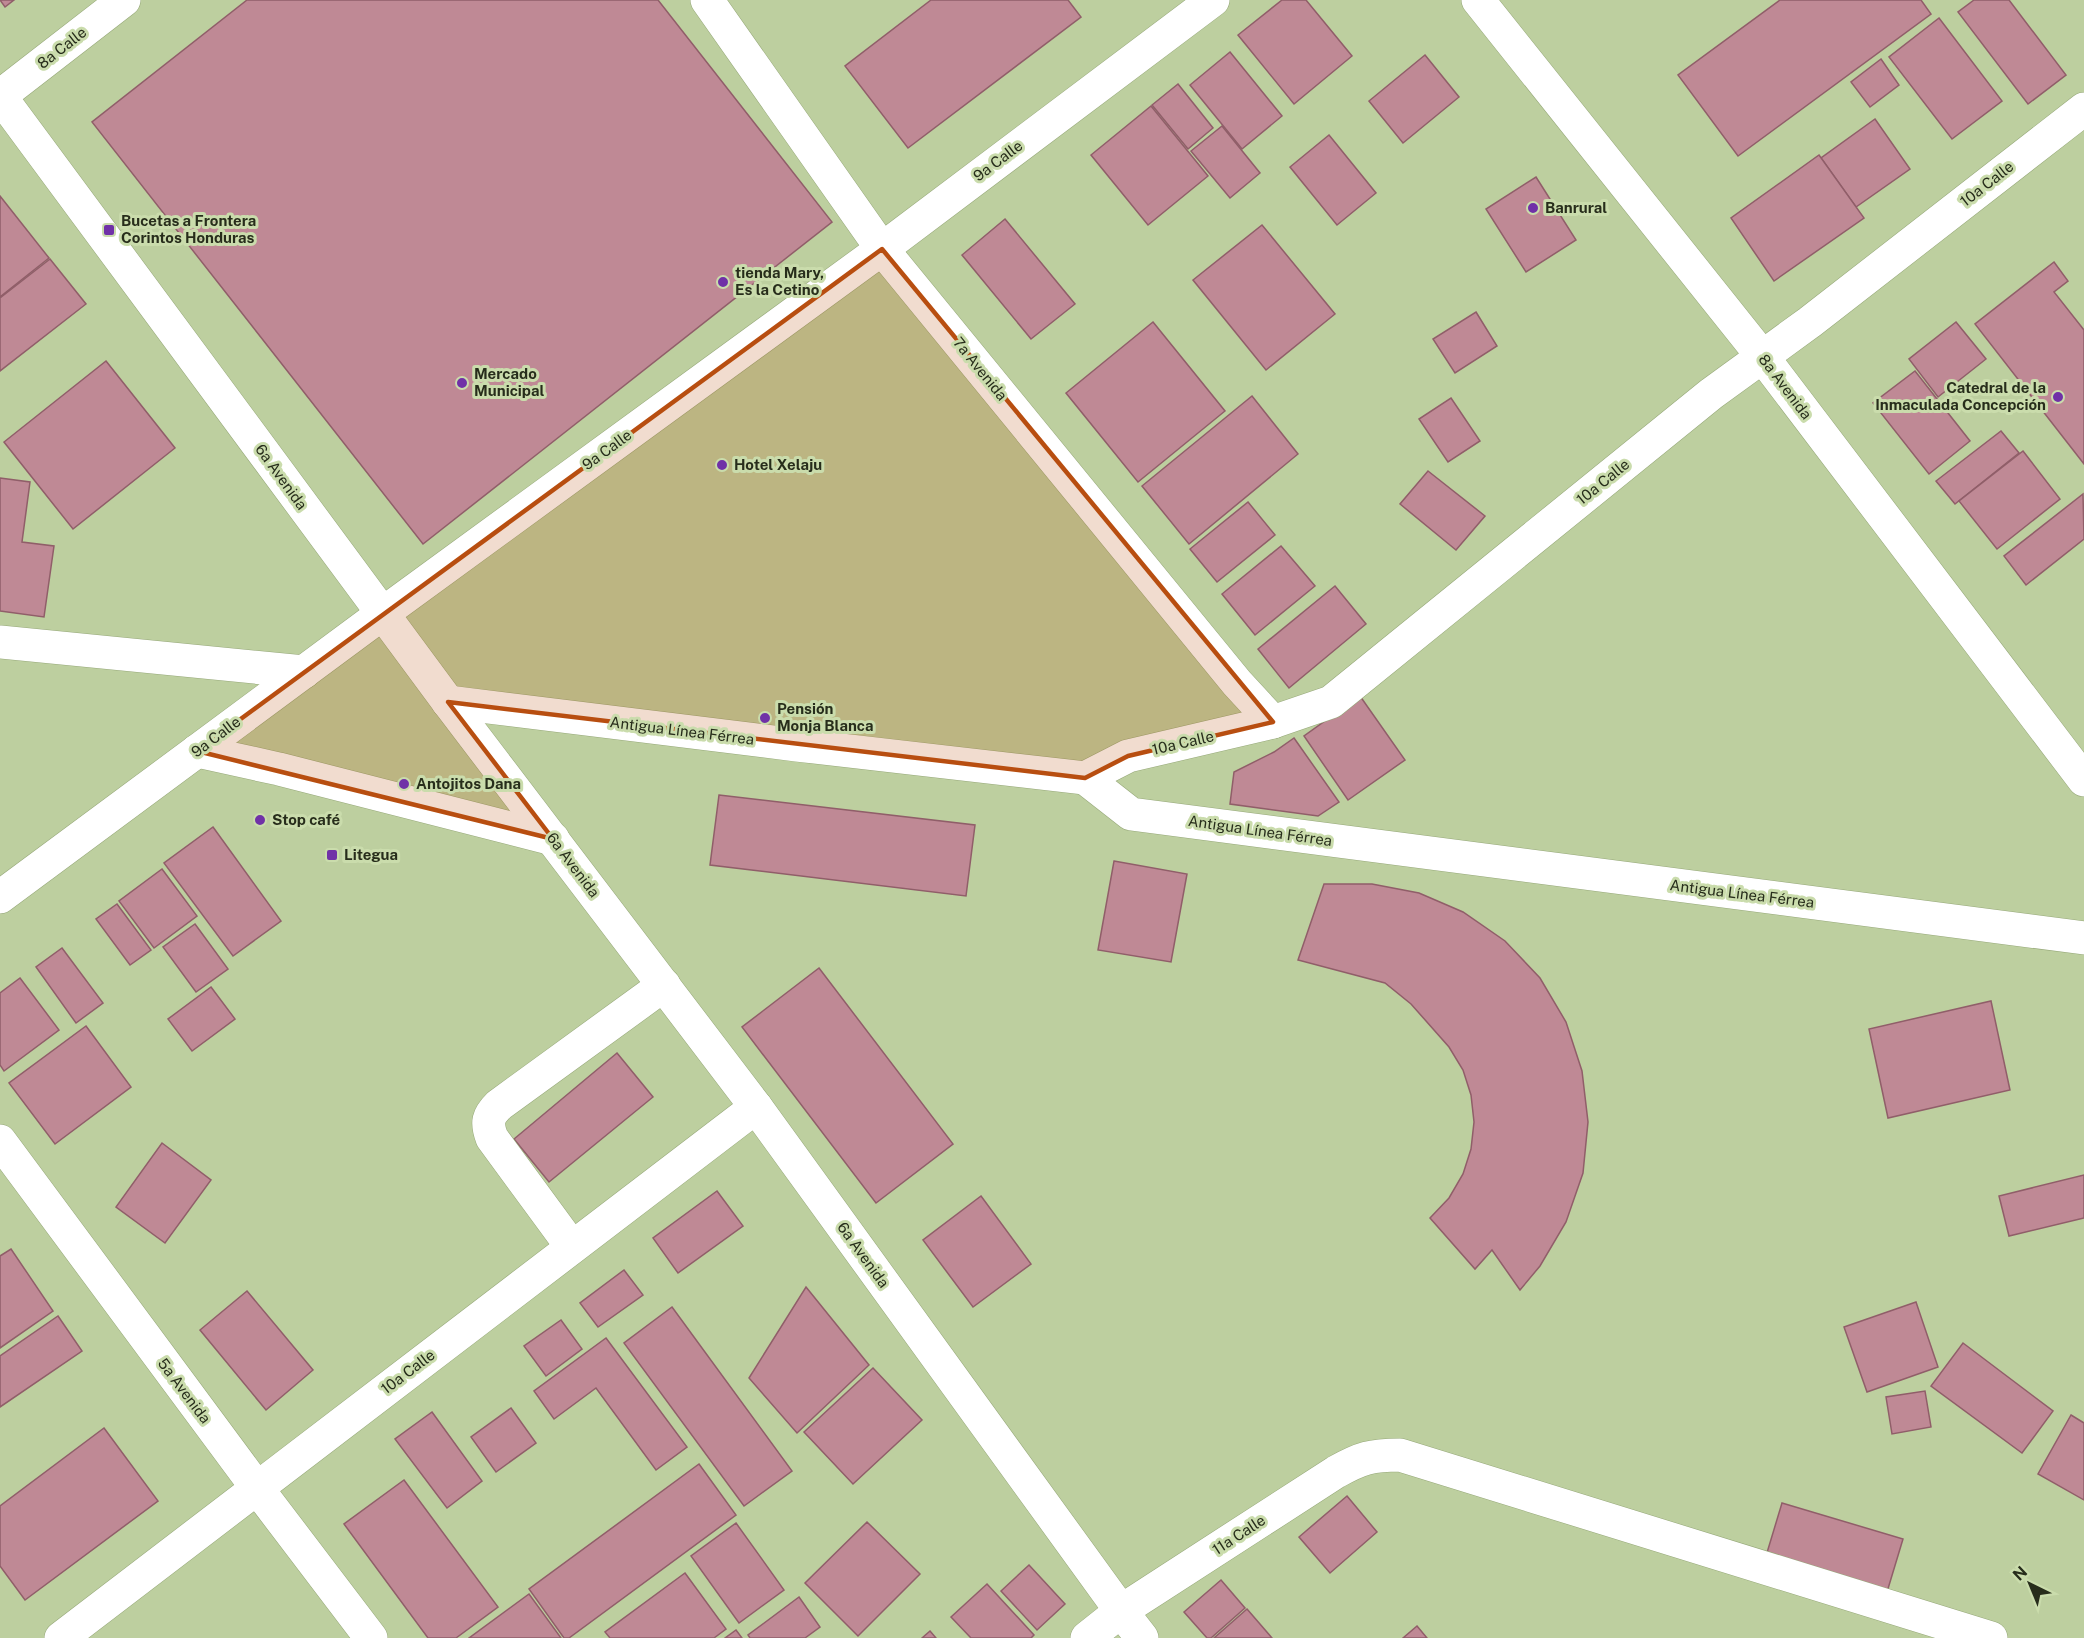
<svg xmlns="http://www.w3.org/2000/svg" width="2084" height="1638" font-family="'Public Sans',sans-serif">
<style>
.building{fill:#bf8995;stroke:#905e69;stroke-width:1.5}
.lines{fill:none;stroke-linecap:round;stroke-linejoin:round}
.minor-casing{stroke:#96a879;stroke-width:34}
.minor{stroke:#fff;stroke-width:33}
.marked{fill:#b84e10;fill-opacity:0.2;stroke:#b84e10;stroke-width:4.5;stroke-linejoin:round}
.poi-dot{fill:#7031a7;stroke:#cadcac;stroke-width:2}
.labels{text-anchor:middle;stroke-width:6;stroke-linejoin:round;paint-order:stroke}
.street-label{font-size:15px;fill:#272d1b;stroke:#cadcac}
.poi-label{font-size:15px;font-weight:bold;fill:#272d1b;stroke:#cadcac;text-anchor:start}
</style>
<rect width="100%" height="100%" fill="#bdcf9f"/>
<g class="building">
<polygon points="0,0 14,0 5,7"/>
<polygon points="247,0 658,0 832,222 423,544 92,122"/>
<polygon points="931,0 1068,0 1081,17 908,148 845,66"/>
<polygon points="1282,0 1306,0 1352,56 1294,104 1238,35"/>
<polygon points="1780,0 1921,0 1931,14 1738,156 1678,75"/>
<polygon points="1974,0 2009,0 2066,75 2028,104 1958,12"/>
<polygon points="1939,18 2002,101 1952,139 1889,57"/>
<polygon points="1230,52 1282,116 1242,149 1190,85"/>
<polygon points="1425,55 1459,97 1403,143 1369,101"/>
<polygon points="1881,59 1899,85 1870,107 1851,82"/>
<polygon points="1178,84 1213,128 1188,149 1152,105"/>
<polygon points="1151,106 1208,176 1148,225 1091,155"/>
<polygon points="1875,119 1910,169 1856,207 1821,158"/>
<polygon points="1222,126 1260,173 1230,198 1191,151"/>
<polygon points="1329,135 1376,193 1337,225 1290,167"/>
<polygon points="1819,155 1864,218 1774,281 1731,218"/>
<polygon points="1536,177 1576,240 1526,272 1486,209"/>
<polygon points="0,196 49,258 0,297"/>
<polygon points="1005,219 1075,304 1031,339 962,255"/>
<polygon points="1262,225 1335,314 1266,370 1193,280"/>
<polygon points="50,259 86,304 0,371 0,298"/>
<polygon points="2054,262 2068,281 2054,292 2084,330 2084,464 1975,324"/>
<polygon points="1476,312 1497,346 1455,373 1433,339"/>
<polygon points="1153,322 1225,411 1138,482 1066,393"/>
<polygon points="1956,322 1986,359 1938,397 1909,359"/>
<polygon points="106,361 175,448 73,529 4,442"/>
<polygon points="1915,371 1970,441 1929,474 1873,403"/>
<polygon points="1252,396 1298,454 1189,544 1142,486"/>
<polygon points="1451,398 1480,441 1448,462 1419,419"/>
<polygon points="2001,431 2019,453 1955,504 1936,481"/>
<polygon points="2023,451 2060,499 1997,549 1959,501"/>
<polygon points="1428,471 1485,516 1456,550 1400,504"/>
<polygon points="0,478 30,482 22,542 54,546 44,617 0,611"/>
<polygon points="2083,494 2084,539 2026,585 2004,556"/>
<polygon points="1248,502 1275,535 1217,582 1190,549"/>
<polygon points="1281,546 1315,586 1255,635 1222,594"/>
<polygon points="1335,586 1366,624 1289,688 1258,649"/>
<polygon points="1360,696 1405,760 1348,800 1304,736"/>
<polygon points="1294,738 1339,802 1318,816 1230,804 1234,772 1274,752"/>
<polygon points="719,795 975,825 966,896 710,865"/>
<polygon points="213,827 281,921 233,956 164,863"/>
<polygon points="1114,861 1187,874 1171,962 1098,950"/>
<polygon points="162,869 197,916 154,948 119,901"/>
<polygon points="1324,884 1372,884 1419,893 1463,912 1505,941 1540,978 1566,1022 1582,1071 1588,1122 1583,1173 1566,1222 1540,1266 1520,1290 1492,1250 1475,1269 1430,1218 1449,1198 1463,1174 1471,1149 1474,1122 1471,1095 1463,1070 1449,1047 1411,1004 1385,983 1298,960"/>
<polygon points="117,904 151,950 130,965 96,919"/>
<polygon points="195,924 228,969 196,992 163,947"/>
<polygon points="62,948 103,1003 76,1023 36,967"/>
<polygon points="819,968 953,1144 876,1203 742,1027"/>
<polygon points="20,978 59,1030 4,1071 0,1065 0,993"/>
<polygon points="211,987 235,1019 192,1051 168,1019"/>
<polygon points="1991,1001 2010,1090 1888,1118 1869,1029"/>
<polygon points="86,1026 131,1087 55,1144 9,1083"/>
<polygon points="617,1053 653,1097 549,1182 514,1139"/>
<polygon points="162,1143 211,1180 165,1243 116,1207"/>
<polygon points="2084,1175 2084,1218 2009,1236 1999,1196"/>
<polygon points="717,1191 743,1226 678,1273 653,1238"/>
<polygon points="981,1196 1031,1264 973,1307 923,1240"/>
<polygon points="11,1249 53,1311 0,1348 0,1256"/>
<polygon points="624,1270 643,1295 598,1327 580,1303"/>
<polygon points="806,1287 869,1365 797,1433 749,1378"/>
<polygon points="247,1291 313,1370 266,1410 200,1330"/>
<polygon points="1916,1302 1938,1367 1867,1392 1844,1327"/>
<polygon points="672,1307 792,1471 744,1506 624,1343"/>
<polygon points="58,1316 82,1351 0,1407 0,1356"/>
<polygon points="561,1320 582,1349 546,1376 524,1346"/>
<polygon points="606,1338 687,1447 656,1470 596,1388 554,1419 534,1391"/>
<polygon points="1963,1343 2053,1411 2022,1453 1931,1386"/>
<polygon points="873,1368 922,1420 853,1484 804,1432"/>
<polygon points="1925,1391 1931,1427 1892,1434 1886,1397"/>
<polygon points="511,1408 536,1443 496,1472 471,1437"/>
<polygon points="432,1412 482,1481 447,1508 395,1439"/>
<polygon points="2071,1415 2084,1423 2084,1500 2038,1474"/>
<polygon points="104,1428 158,1501 25,1600 0,1566 0,1506"/>
<polygon points="699,1464 736,1515 569,1638 564,1638 529,1589"/>
<polygon points="404,1480 498,1607 456,1638 428,1638 344,1524"/>
<polygon points="1347,1496 1377,1532 1330,1573 1299,1537"/>
<polygon points="1782,1503 1903,1539 1887,1592 1766,1556"/>
<polygon points="867,1522 920,1574 858,1636 805,1583"/>
<polygon points="736,1523 784,1590 739,1623 691,1556"/>
<polygon points="1029,1565 1065,1604 1037,1630 1001,1591"/>
<polygon points="685,1573 726,1629 714,1638 610,1638 605,1632"/>
<polygon points="1221,1580 1245,1608 1211,1638 1207,1638 1184,1612"/>
<polygon points="987,1584 1034,1635 1031,1638 971,1638 951,1617"/>
<polygon points="529,1594 561,1638 469,1638"/>
<polygon points="799,1597 820,1627 805,1638 750,1638 748,1635"/>
<polygon points="1247,1609 1272,1638 1214,1638"/>
<polygon points="1417,1626 1427,1638 1403,1638"/>
<polygon points="736,1630 742,1638 725,1638"/>
<polygon points="930,1631 936,1638 922,1638"/>
</g>
<g class="lines">
<g class="minor-casing">
<g id="minor">
<polyline points="707,0 882,249 1237,683 1273,722"/>
<polyline points="1478,0 1762,356 2084,780"/>
<polyline points="0,96 448,702 756,1107 1121,1611 1142,1638"/>
<polyline points="0,96 124,0"/>
<polyline points="0,642 304,672"/>
<polyline points="448,702 797,745 1085,778 1131,814 2084,938"/>
<polyline points="197,751 279,769 553,839"/>
<polyline points="1085,778 1128,756 1273,722 1331,702 1711,394 1810,322 2084,109"/>
<polyline points="0,897 382,614 882,249 1213,0"/>
<polyline points="0,1141 257,1488 371,1638"/>
<path d="M572 1247 492 1138C486 1122 488 1116 499 1105L664 985"/>
<polyline points="61,1638 756,1107"/>
<path d="M1087 1638 1121 1611 1336 1472C1361 1458 1371 1455 1400 1455L1991 1638"/>
</g>
</g>
<use href="#minor" class="minor"/>
</g>
<path class="marked" d="M882 249 1273 722 1128 756 1085 778 448 702 553 839 197 751Z"/>
<g class="poi-dot">
<circle cx="1533" cy="208" r="6"/>
<rect x="103" y="224" width="12" height="12" rx="3"/>
<circle cx="723" cy="282" r="6"/>
<circle cx="462" cy="383" r="6"/>
<circle cx="2058" cy="397" r="6"/>
<circle cx="722" cy="465" r="6"/>
<circle cx="765" cy="718" r="6"/>
<circle cx="404" cy="784" r="6"/>
<circle cx="260" cy="820" r="6"/>
<rect x="326" y="849" width="12" height="12" rx="3"/>
</g>
<g class="labels">
<g class="street-label">
<text transform="translate(62 48) rotate(-38)" y="5">8a Calle</text>
<text transform="translate(998 161) rotate(-37)" y="5">9a Calle</text>
<text transform="translate(1987 184) rotate(-38)" y="5">10a Calle</text>
<text transform="translate(980 369) rotate(51)" y="5">7a Avenida</text>
<text transform="translate(1785 387) rotate(53)" y="5">8a Avenida</text>
<text transform="translate(607 450) rotate(-36)" y="5">9a Calle</text>
<text transform="translate(281 477) rotate(54)" y="5">6a Avenida</text>
<text transform="translate(1603 482) rotate(-39)" y="5">10a Calle</text>
<text transform="translate(682 731) rotate(7)" y="5">Antigua Línea Férrea</text>
<text transform="translate(216 737) rotate(-37)" y="5">9a Calle</text>
<text transform="translate(1183 743) rotate(-13)" y="5">10a Calle</text>
<text transform="translate(1260 831) rotate(8)" y="5">Antigua Línea Férrea</text>
<text transform="translate(573 865) rotate(53)" y="5">6a Avenida</text>
<text transform="translate(1742 894) rotate(7)" y="5">Antigua Línea Férrea</text>
<text transform="translate(863 1255) rotate(54)" y="5">6a Avenida</text>
<text transform="translate(408 1372) rotate(-37)" y="5">10a Calle</text>
<text transform="translate(184 1391) rotate(53)" y="5">5a Avenida</text>
<text transform="translate(1239 1535) rotate(-33)" y="5">11a Calle</text>
</g>
<g class="poi-label">
<text x="1545" y="213">Banrural</text>
<text x="121" y="226">Bucetas a Frontera<tspan x="121" dy="17">Corintos Honduras</tspan></text>
<text x="735" y="278">tienda Mary,<tspan x="735" dy="17">Es la Cetino</tspan></text>
<text x="474" y="379">Mercado<tspan x="474" dy="17">Municipal</tspan></text>
<text x="2046" y="393" text-anchor="end">Catedral de la<tspan x="2046" dy="17">Inmaculada Concepción</tspan></text>
<text x="734" y="470">Hotel Xelaju</text>
<text x="777" y="714">Pensión<tspan x="777" dy="17">Monja Blanca</tspan></text>
<text x="416" y="789">Antojitos Dana</text>
<text x="272" y="825">Stop café</text>
<text x="344" y="860">Litegua</text>
</g>
</g>
<g transform="translate(2030 1584) rotate(317)" stroke="#cadcac" stroke-width="4.5" paint-order="stroke">
<path d="M0-4.5L10 22L0 15L-10 22Z" fill="#272d1b"/>
<text y="-9" font-size="16" font-weight="bold" text-anchor="middle" fill="#272d1b">N</text>
</g>
</svg>
